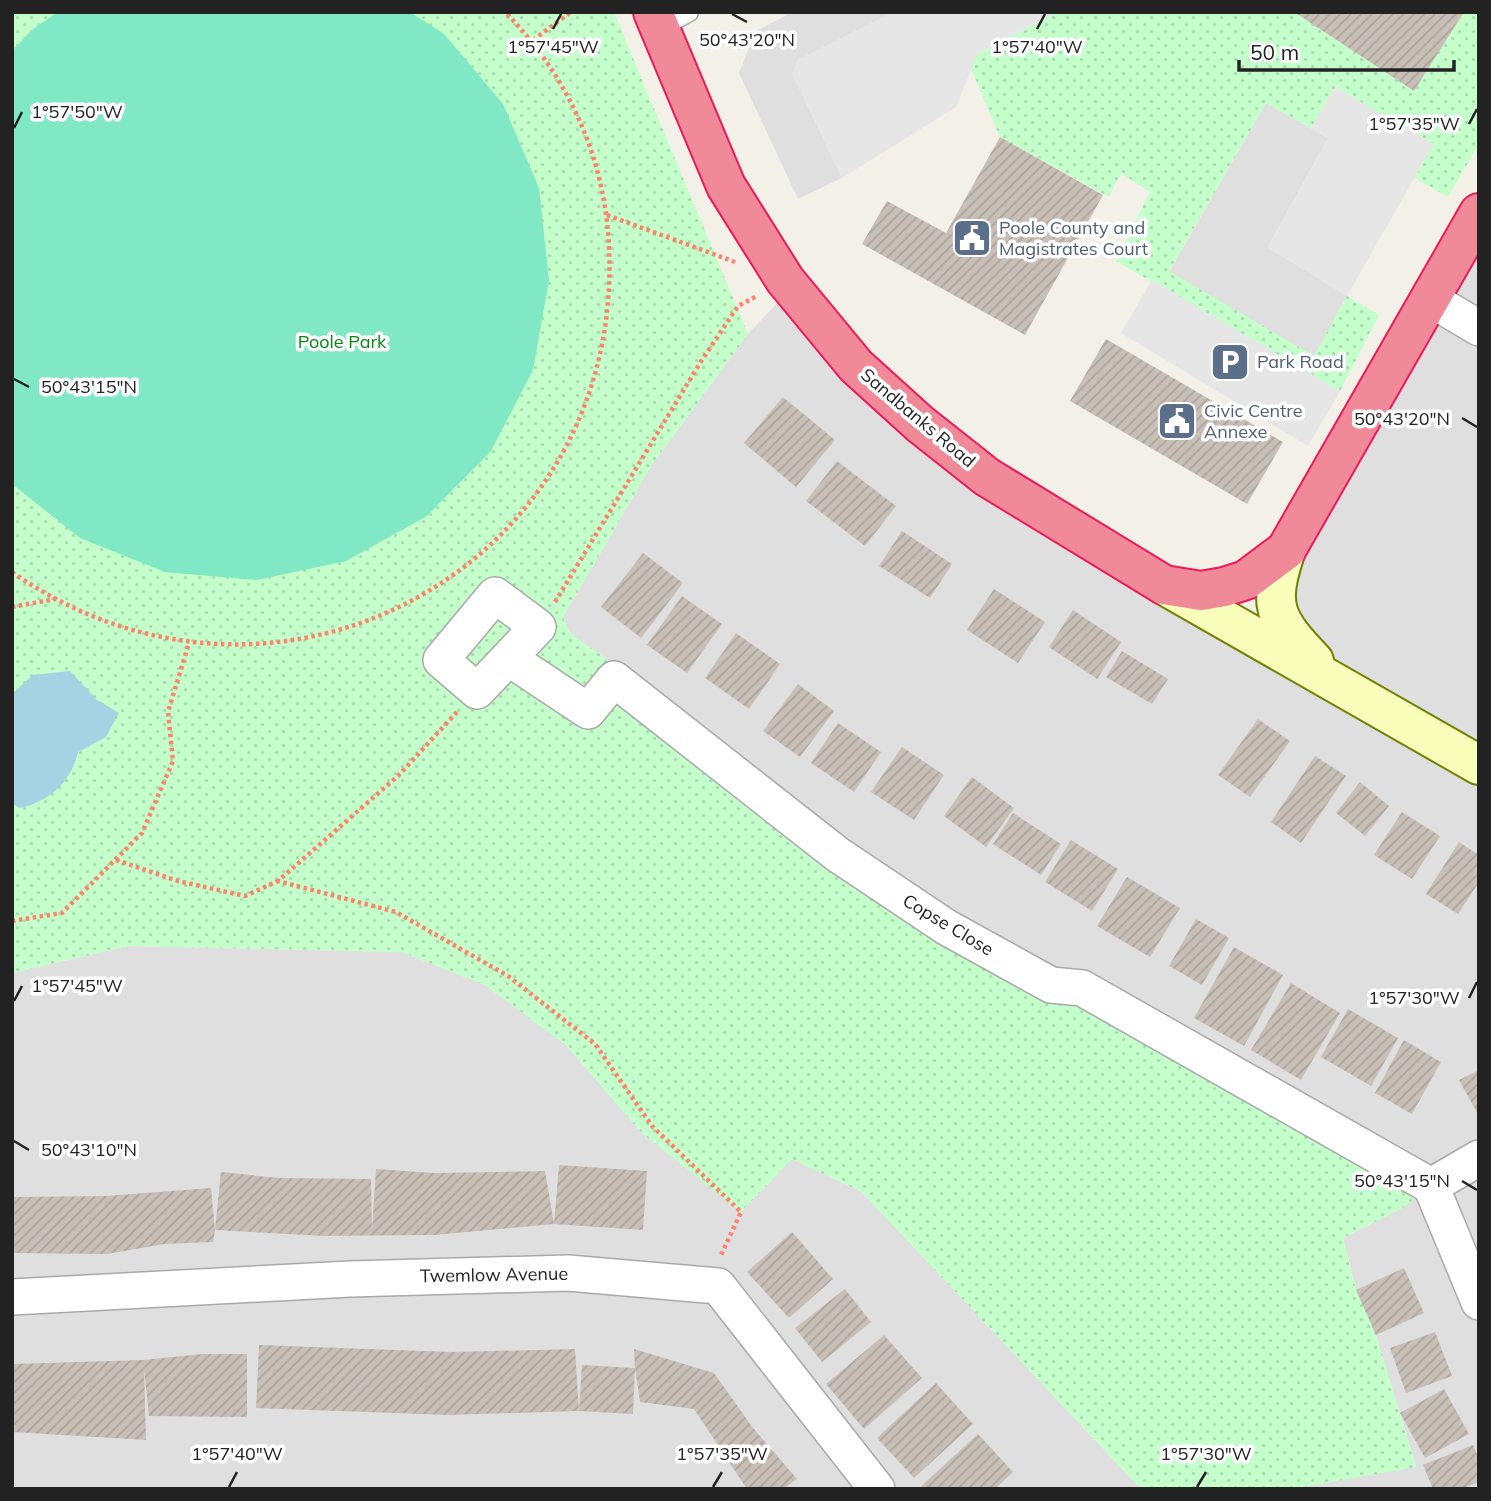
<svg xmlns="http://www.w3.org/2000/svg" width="1491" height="1501" font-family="Mulish,sans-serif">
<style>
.residential{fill:#e0dfdf}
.park{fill:url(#park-dots)}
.pitch{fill:#80e8c4}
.parking{fill:#e6e6e6}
.water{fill:#a5d3e4}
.building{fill:url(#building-hatch)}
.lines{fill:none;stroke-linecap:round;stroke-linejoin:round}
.lane-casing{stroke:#a9a9a9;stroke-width:21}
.street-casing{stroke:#a9a9a9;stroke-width:38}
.secondary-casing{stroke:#6f8200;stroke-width:42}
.highway-casing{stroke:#ec1a5a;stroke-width:42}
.path{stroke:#ff826d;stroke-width:4.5;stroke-dasharray:3.5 3.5;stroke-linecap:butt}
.lane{stroke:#fff;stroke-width:18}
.street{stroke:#fff;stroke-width:35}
.secondary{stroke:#f9ffba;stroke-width:38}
.highway{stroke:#f08a99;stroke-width:38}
.ticks{fill:none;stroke:#222;stroke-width:2.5}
.labels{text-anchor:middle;stroke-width:7;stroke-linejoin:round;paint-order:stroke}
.service-label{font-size:18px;fill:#4e5e75;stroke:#fff;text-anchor:start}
.park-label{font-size:18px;fill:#028913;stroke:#fff}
.street-label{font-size:18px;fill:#222;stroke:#fff}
.ticks-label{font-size:18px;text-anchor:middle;fill:#222;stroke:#fff;stroke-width:7;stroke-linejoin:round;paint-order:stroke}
</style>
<defs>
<pattern id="park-dots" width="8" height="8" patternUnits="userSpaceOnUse" patternTransform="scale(1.75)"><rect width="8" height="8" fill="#c3fecb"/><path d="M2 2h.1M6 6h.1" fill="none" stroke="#a7d9ae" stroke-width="1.8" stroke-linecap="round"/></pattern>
<pattern id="building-hatch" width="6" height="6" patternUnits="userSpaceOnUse" patternTransform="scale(1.75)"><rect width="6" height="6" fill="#c8c0b7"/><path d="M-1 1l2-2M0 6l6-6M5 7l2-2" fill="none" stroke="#aca59d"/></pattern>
</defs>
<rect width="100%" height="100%" fill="#f3f0e8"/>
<g class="residential">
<polygon points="793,12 894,12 798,60 792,73 842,178 798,199 739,73 756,31"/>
<polygon points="1266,103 1328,138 1268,247 1347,296 1314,357 1169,272"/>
<polygon points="1479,213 1479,1489 1291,1489 1416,1466 1376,1335 1356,1290 1343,1238 1404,1207 946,927 570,633 563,617 651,466 748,334 782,298 920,424 1330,678 1274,607"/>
<polygon points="128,946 402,952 485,985 566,1045 643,1134 742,1211 792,1159 862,1192 1141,1489 12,1489 12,973"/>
</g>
<g class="park">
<polygon points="12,12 614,12 748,334 651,466 563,617 570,633 622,670 837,854 1431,1186 1404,1207 1343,1238 1356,1290 1376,1335 1416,1467 1291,1489 1141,1489 862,1192 792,1159 741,1212 643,1134 566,1045 485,985 402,952 128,946 12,973"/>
<polygon points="1059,12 1294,12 1414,91 1464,12 1479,12 1479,144 1448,197 1415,178 1433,145 1335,87 1311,128 1266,103 1169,271 1314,356 1347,296 1379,315 1340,391 1116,261 1150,192 1121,173 1109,197 1000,137 971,69 977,54"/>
</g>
<polygon class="pitch" points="58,12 410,12 444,34 503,104 539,188 549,280 533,370 491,451 427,516 346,561 257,580 165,572 80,538 12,484 12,51 33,29"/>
<g class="parking">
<polygon points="894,12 1059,12 978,53 956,107 842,178 792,73 798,60"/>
<polygon points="1335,87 1434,144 1347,296 1268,248 1328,138 1311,128"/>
<polygon points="1152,280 1340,391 1308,446 1121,333"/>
</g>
<path class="water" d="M70 671 97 700 119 713 106 737 78 752C71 782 50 801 20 808L12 804V694L33 675Z"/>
<g class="building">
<polygon points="1294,12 1464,12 1414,91"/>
<polygon points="1000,137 1103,195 1025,335 862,244 887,201 946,233"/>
<polygon points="1106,339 1283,442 1247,504 1070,401"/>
<polygon points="783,397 835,440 796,487 744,443"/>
<polygon points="837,461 896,506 865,546 806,501"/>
<polygon points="902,531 952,564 930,598 879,566"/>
<polygon points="643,553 683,583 641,638 601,607"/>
<polygon points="994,589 1045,622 1018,663 967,630"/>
<polygon points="682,596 722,624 687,673 647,645"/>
<polygon points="1073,610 1121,642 1097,679 1049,647"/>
<polygon points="736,633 780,664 749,709 705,678"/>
<polygon points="1122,651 1168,679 1152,704 1106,677"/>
<polygon points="798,684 834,711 800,757 763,731"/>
<polygon points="1258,719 1290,741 1250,797 1218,775"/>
<polygon points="838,723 881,752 854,792 811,763"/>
<polygon points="902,747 944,775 914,820 871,792"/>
<polygon points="1315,756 1346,776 1301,843 1271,822"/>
<polygon points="972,777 1014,808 986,847 944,816"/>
<polygon points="1360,782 1389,806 1365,836 1336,813"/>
<polygon points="1402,812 1440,836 1412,879 1374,855"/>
<polygon points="1013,813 1061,844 1041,875 993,844"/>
<polygon points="1071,840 1118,869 1092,911 1045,882"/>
<polygon points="1459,842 1479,855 1479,882 1458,914 1426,894"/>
<polygon points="1127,877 1180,908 1150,957 1097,926"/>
<polygon points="1196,919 1229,938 1202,985 1169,966"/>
<polygon points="1234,947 1283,975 1244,1046 1194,1018"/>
<polygon points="1291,983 1340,1013 1301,1080 1251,1050"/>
<polygon points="1348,1009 1398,1038 1371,1086 1321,1057"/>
<polygon points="1404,1040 1441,1062 1412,1114 1375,1093"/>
<polygon points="1479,1070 1479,1116 1459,1080"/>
<polygon points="559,1165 647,1171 643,1230 554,1224 434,1235 324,1236 215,1230 213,1242 164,1244 107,1254 12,1253 12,1197 106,1196 211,1188 215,1230 221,1172 279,1178 371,1179 372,1230 376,1169 434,1173 545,1171 554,1224"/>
<polygon points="792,1232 833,1279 789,1318 747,1272"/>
<polygon points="1404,1268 1424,1313 1376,1335 1356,1290"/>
<polygon points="845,1289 871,1322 822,1362 795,1328"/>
<polygon points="1435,1332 1452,1376 1406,1393 1390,1348"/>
<polygon points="884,1335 922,1378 864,1429 826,1384"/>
<polygon points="259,1345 452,1352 575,1349 579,1411 449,1415 256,1408"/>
<polygon points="634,1349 714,1373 753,1428 797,1479 783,1489 747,1489 694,1409 640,1402 635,1368 633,1414 579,1411 582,1365 635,1368"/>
<polygon points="202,1354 247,1354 247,1417 149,1416 144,1368 146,1440 12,1432 12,1364 143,1360"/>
<polygon points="936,1383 973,1424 914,1478 877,1438"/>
<polygon points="1444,1389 1469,1434 1425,1458 1400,1413"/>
<polygon points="978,1434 1013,1472 995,1489 918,1489"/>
<polygon points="1473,1445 1479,1459 1479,1482 1461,1489 1433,1489 1423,1465"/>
</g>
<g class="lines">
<g class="lane-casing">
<polyline id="lane" points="660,28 689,12"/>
</g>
<g class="street-casing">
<g id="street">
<polyline points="1430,299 1479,328"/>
<polygon points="495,595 538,627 477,691 441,660"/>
<polyline points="510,659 588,711 614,679 837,854 946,927 1051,985 1082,988 1431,1186"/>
<polyline points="1479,1158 1431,1186 1479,1302"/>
<polyline points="12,1297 350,1279 568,1273 718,1286 877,1489"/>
</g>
</g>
<g class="secondary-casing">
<g id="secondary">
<path d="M1286 550C1267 606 1274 619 1314 661"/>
<polyline points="1164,585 1479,765"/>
</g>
</g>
<g class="highway-casing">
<polyline id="highway" points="653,12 726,186 785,280 856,366 920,424 987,477 1164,585 1201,591 1224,587 1246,580 1286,550 1479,213"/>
</g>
<g class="path">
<polyline points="533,40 571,12"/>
<polyline points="607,215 735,262"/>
<path d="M12 572C275 756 624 568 609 247 605 157 568 76 505 12"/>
<polyline points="555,602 700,363 738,306 757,296"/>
<polyline points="12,607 55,599"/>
<polyline points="457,712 398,776 278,881 396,912 508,976 595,1044 652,1126 741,1212 721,1255"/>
<polyline points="116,860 178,881 245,896 278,881"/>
<polyline points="12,921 62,913 142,833 173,761 168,712 189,643"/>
</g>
<use href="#lane" class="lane"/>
<use href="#street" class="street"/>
<use href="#secondary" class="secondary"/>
<use href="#highway" class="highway"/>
</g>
<path class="ticks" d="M732 14 747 22M553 29 561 14M1037 29 1045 14M1469 124 1477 109M14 128 22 112M14 379 29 387M1462 418 1477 427M1469 998 1477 982M14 1001 22 986M14 1141 29 1150M1462 1181 1477 1190M229 1487 237 1472M713 1487 722 1472M1197 1487 1206 1472"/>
<defs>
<g id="civic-square" transform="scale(2.0125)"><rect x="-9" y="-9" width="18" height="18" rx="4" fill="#5c6f8a" stroke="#fff"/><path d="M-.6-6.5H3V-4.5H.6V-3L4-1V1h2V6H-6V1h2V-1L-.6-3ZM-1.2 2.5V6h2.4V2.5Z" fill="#fff"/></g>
<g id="parking-square" transform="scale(2.0125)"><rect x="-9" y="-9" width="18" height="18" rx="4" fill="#5c6f8a" stroke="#fff"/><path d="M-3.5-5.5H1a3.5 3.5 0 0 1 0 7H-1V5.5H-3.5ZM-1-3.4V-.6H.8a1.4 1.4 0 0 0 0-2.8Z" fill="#fff"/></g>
</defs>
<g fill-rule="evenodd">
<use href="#civic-square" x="972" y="238"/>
<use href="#parking-square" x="1230" y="362"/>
<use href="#civic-square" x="1177" y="421"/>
</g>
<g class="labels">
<g class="service-label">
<text x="999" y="234">Poole County and<tspan x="999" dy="21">Magistrates Court</tspan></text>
<text x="1257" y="368">Park Road</text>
<text x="1204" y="417">Civic Centre<tspan x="1204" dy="21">Annexe</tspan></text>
</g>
<g class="park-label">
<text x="342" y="348">Poole Park</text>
</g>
<g class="street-label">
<text transform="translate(918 418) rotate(40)" y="6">Sandbanks Road</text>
<text transform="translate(948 925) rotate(31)" y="6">Copse Close</text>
<text transform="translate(494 1275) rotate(-1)" y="6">Twemlow Avenue</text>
</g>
</g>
<g class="ticks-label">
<text x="747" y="46">50°43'20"N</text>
<text x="553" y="53">1°57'45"W</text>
<text x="1037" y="53">1°57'40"W</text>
<text x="77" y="118">1°57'50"W</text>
<text x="1414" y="130">1°57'35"W</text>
<text x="89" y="393">50°43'15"N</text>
<text x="1402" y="425">50°43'20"N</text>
<text x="77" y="992">1°57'45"W</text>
<text x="1414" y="1004">1°57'30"W</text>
<text x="89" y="1156">50°43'10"N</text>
<text x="1402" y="1187">50°43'15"N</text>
<text x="237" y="1460">1°57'40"W</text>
<text x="722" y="1460">1°57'35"W</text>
<text x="1206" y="1460">1°57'30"W</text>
</g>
<rect width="1491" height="1501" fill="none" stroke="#222222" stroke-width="28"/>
<path d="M1239 60v10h215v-10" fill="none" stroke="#222222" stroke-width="3.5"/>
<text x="1250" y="60" font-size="21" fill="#222222" stroke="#ffffff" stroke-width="5" paint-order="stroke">50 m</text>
</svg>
